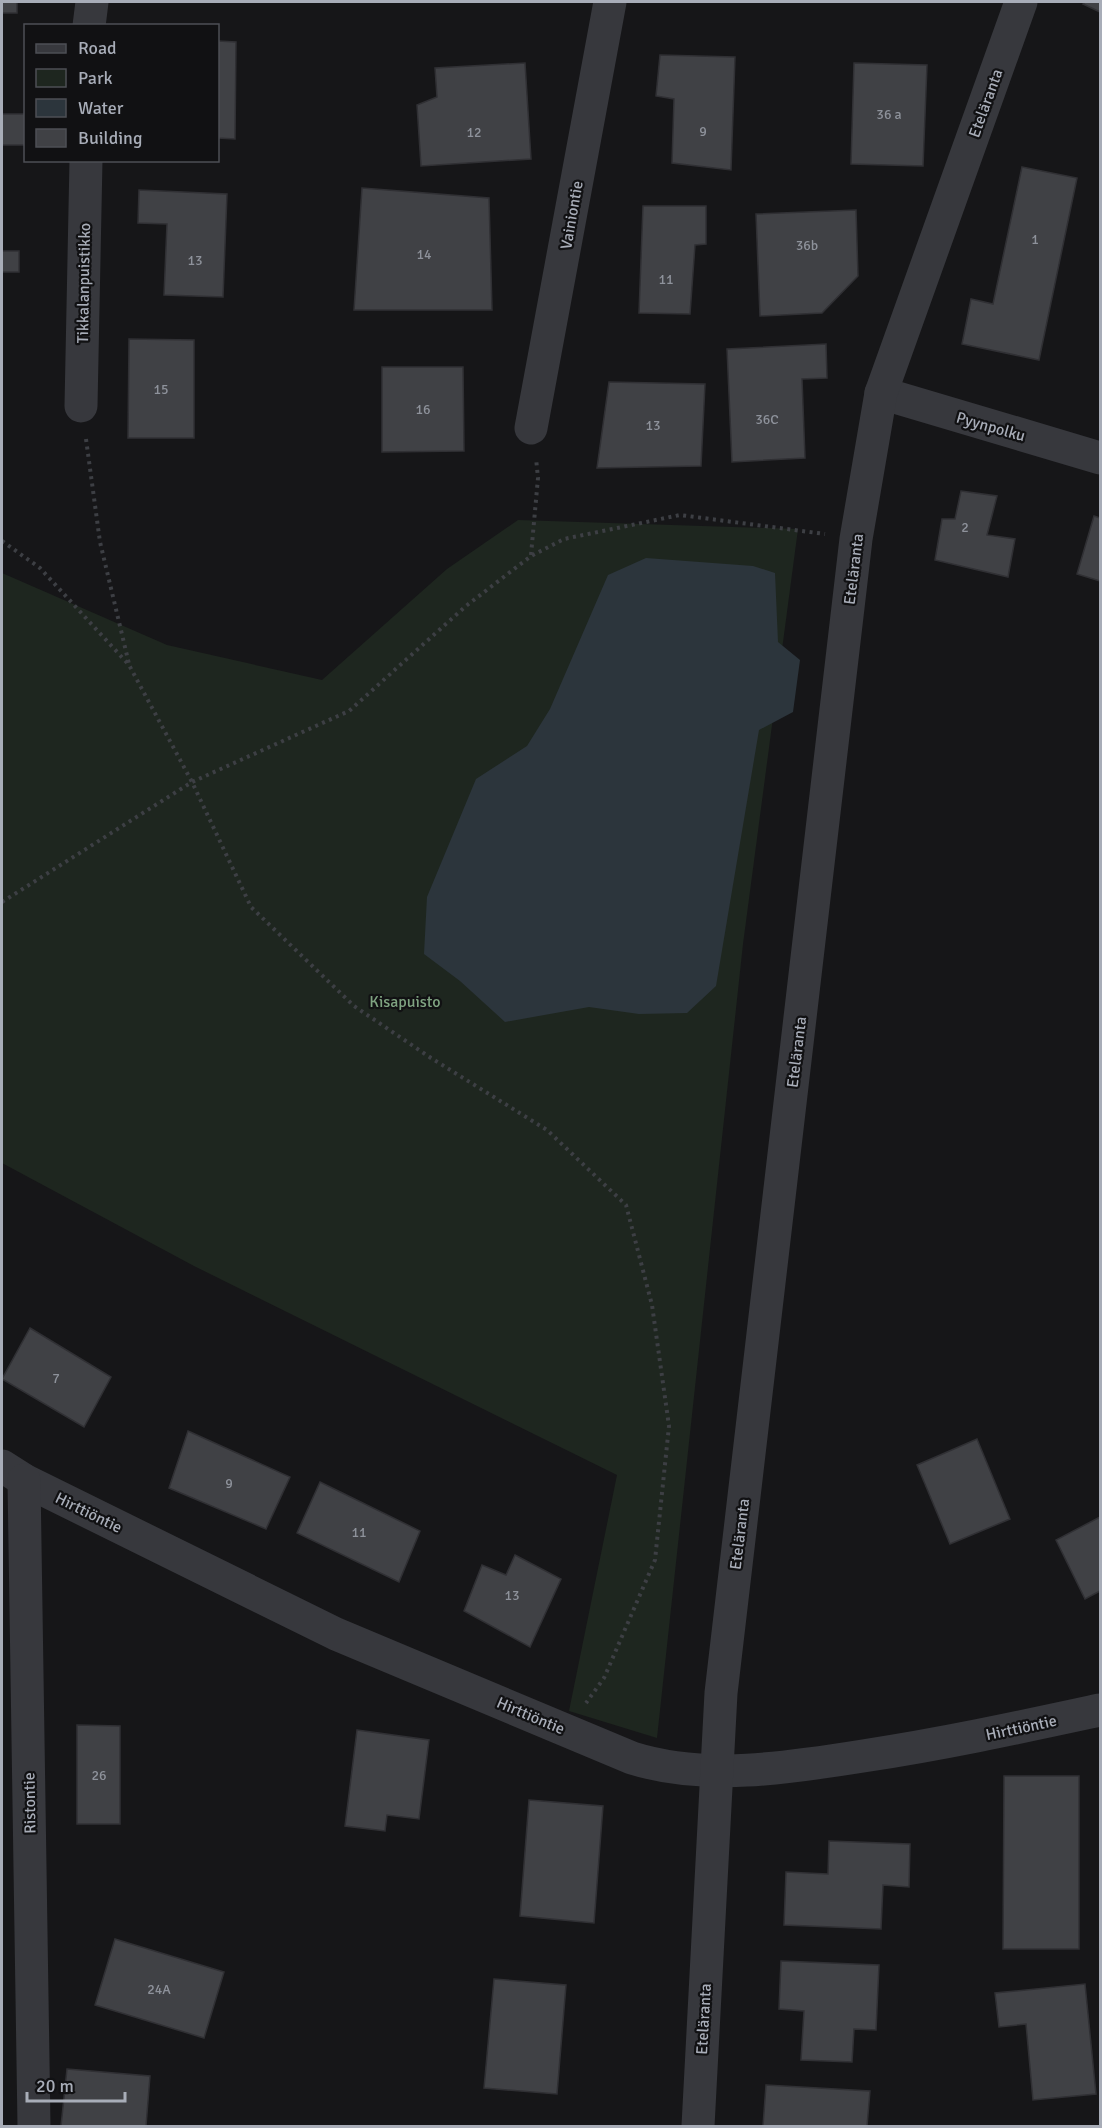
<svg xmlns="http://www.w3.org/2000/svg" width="1102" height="2128" font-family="Signika,sans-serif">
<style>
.green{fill:#1e261f}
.water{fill:#2c353c}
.building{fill:#404145;stroke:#303034;stroke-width:1.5}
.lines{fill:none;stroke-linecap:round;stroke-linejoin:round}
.path{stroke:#3d3f44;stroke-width:4;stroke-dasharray:3 4.5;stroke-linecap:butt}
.minor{stroke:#37383d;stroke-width:33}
.labels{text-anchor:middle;stroke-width:4.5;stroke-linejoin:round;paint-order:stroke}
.number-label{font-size:14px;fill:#8e929b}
.street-label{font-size:16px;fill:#a8adb8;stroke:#111113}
.park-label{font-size:16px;fill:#7fa381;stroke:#111113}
</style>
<rect width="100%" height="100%" fill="#161618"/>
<polygon class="green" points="518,520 798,529 743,944 657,1738 569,1711 617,1475 194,1266 2,1163 2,573 167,645 322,680 447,569"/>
<polygon class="water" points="646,558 753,566 775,573 778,642 800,660 793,712 759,730 716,986 687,1013 639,1014 589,1007 505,1022 460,981 424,954 427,897 476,779 527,746 550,709 608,575"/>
<g class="building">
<rect x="2" y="2" width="15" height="11"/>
<polygon points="1085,2 1100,2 1100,12 1083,4"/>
<polygon points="218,41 236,42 235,139 218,138"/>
<polygon points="660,55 735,57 731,170 672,163 674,99 656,96"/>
<polygon points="525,63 531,159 421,166 417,105 437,97 435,68"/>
<polygon points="854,63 927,65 923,166 851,164"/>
<rect x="2" y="114" width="24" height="31"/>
<polygon points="1022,167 1077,178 1039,360 962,344 971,299 993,304"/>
<polygon points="362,188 489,198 492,310 354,310"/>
<polygon points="139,190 227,194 223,297 164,295 167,224 138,223"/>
<polygon points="643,206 706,206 706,244 695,245 690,314 639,313"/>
<polygon points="856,210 858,276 822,313 760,316 756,214"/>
<rect x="2" y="251" width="17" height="21"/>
<polygon points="129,339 194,340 194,438 128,438"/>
<polygon points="826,344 827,378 802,379 805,458 732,462 727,349"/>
<polygon points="382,367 463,367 464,451 382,452"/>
<polygon points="609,382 705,384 701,466 597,468"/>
<polygon points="961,491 997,496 987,535 1015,539 1008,577 935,560 942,519 955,519"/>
<polygon points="1094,516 1100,518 1100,581 1077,574"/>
<polygon points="30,1328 111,1377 84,1427 2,1379"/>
<polygon points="188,1431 290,1477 266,1529 169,1488"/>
<polygon points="977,1439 1010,1519 950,1544 917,1465"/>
<polygon points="320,1482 420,1531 399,1582 297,1533"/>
<polygon points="1100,1517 1100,1591 1085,1599 1056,1540"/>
<polygon points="515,1555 561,1579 530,1647 464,1611 482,1565 506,1575"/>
<polygon points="77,1725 120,1726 120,1824 77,1824"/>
<polygon points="357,1730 429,1740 419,1819 387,1815 385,1831 345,1826"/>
<polygon points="1004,1776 1079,1776 1079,1949 1003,1949"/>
<polygon points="529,1800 603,1806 594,1923 520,1916"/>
<polygon points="829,1841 910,1844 909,1887 883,1885 881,1929 784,1925 786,1872 828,1874"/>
<polygon points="115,1939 224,1972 204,2038 95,2005"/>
<polygon points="781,1961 879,1965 876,2030 854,2029 852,2062 801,2060 804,2011 779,2009"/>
<polygon points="494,1979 566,1985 557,2094 484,2088"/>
<polygon points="1085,1984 1096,2094 1033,2100 1026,2024 999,2027 995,1993"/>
<polygon points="67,2069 150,2076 146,2126 61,2126"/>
<polygon points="766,2085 870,2091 867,2126 763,2126"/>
</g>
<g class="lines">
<g class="path">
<polyline points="86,439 100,542 129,664"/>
<polyline points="2,541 40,568 129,665 192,782 251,907 354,1006 431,1058 547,1130 626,1205 652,1305 669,1426 655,1560 604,1678 586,1703"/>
<polyline points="531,555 538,478 536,458"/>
<polyline points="2,902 192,782 349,711 466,606 531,556 564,539 680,515 825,534"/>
</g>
<g class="minor">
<polyline points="89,26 92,2"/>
<polyline points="881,393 1100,458"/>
<polyline points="81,406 86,160"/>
<polyline points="531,428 610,2"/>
<path d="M2 1466 24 1480 336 1634 632 1758C705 1781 788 1768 863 1756 943 1744 1021 1727 1100 1710"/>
<polyline points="24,1480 34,2126"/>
<polyline points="698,2126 721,1693 856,539 881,393 1021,2"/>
</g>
</g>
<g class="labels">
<g class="number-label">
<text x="889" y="119">36 a</text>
<text x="703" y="136">9</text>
<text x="474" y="137">12</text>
<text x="1035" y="244">1</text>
<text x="807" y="250">36b</text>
<text x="424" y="259">14</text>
<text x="195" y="265">13</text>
<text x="666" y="284">11</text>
<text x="161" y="394">15</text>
<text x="423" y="414">16</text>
<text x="767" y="424">36C</text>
<text x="653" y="430">13</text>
<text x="965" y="532">2</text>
<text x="56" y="1383">7</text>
<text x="229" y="1488">9</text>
<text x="359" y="1537">11</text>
<text x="512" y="1600">13</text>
<text x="99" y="1780">26</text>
<text x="159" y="1994">24A</text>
</g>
<g class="street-label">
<text transform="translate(985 103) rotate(-70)" y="6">Eteläranta</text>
<text transform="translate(571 215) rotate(-80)" y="6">Vainiontie</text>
<text transform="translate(83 283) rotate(-89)" y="6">Tikkalanpuistikko</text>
<text transform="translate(991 426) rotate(16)" y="6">Pyynpolku</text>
<text transform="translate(853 569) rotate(-83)" y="6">Eteläranta</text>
<text transform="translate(796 1052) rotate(-83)" y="6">Eteläranta</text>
<text transform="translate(89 1512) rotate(26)" y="6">Hirttiöntie</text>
<text transform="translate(739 1534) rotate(-83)" y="6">Eteläranta</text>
<text transform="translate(531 1715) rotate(23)" y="6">Hirttiöntie</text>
<text transform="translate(1021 1727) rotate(-12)" y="6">Hirttiöntie</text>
<text transform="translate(29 1803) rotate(-91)" y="6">Ristontie</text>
<text transform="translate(703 2019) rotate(-87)" y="6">Eteläranta</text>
</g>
<g class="park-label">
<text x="405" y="1007">Kisapuisto</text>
</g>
</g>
<rect width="1102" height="2128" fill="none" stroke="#a8adb8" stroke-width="6"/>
<rect x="24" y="24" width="195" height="138" fill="#111113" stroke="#4d4f55" stroke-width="1.5"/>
<rect x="36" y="44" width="30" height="9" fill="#37383d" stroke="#4d4f55" stroke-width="1.5"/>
<text x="78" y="54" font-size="18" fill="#a8adb8">Road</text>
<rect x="36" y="69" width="30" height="18" fill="#1e261f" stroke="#4d4f55" stroke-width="1.5"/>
<text x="78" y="84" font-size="18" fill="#a8adb8">Park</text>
<rect x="36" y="99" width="30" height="18" fill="#2c353c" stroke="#4d4f55" stroke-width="1.5"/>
<text x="78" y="114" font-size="18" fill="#a8adb8">Water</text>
<rect x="36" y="129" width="30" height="18" fill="#404145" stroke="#4d4f55" stroke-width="1.5"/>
<text x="78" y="144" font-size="18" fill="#a8adb8">Building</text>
<path d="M27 2092v9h98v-9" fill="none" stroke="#a8adb8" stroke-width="3"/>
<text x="36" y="2092" font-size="18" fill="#a8adb8" stroke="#111113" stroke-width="4.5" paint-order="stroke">20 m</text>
</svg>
